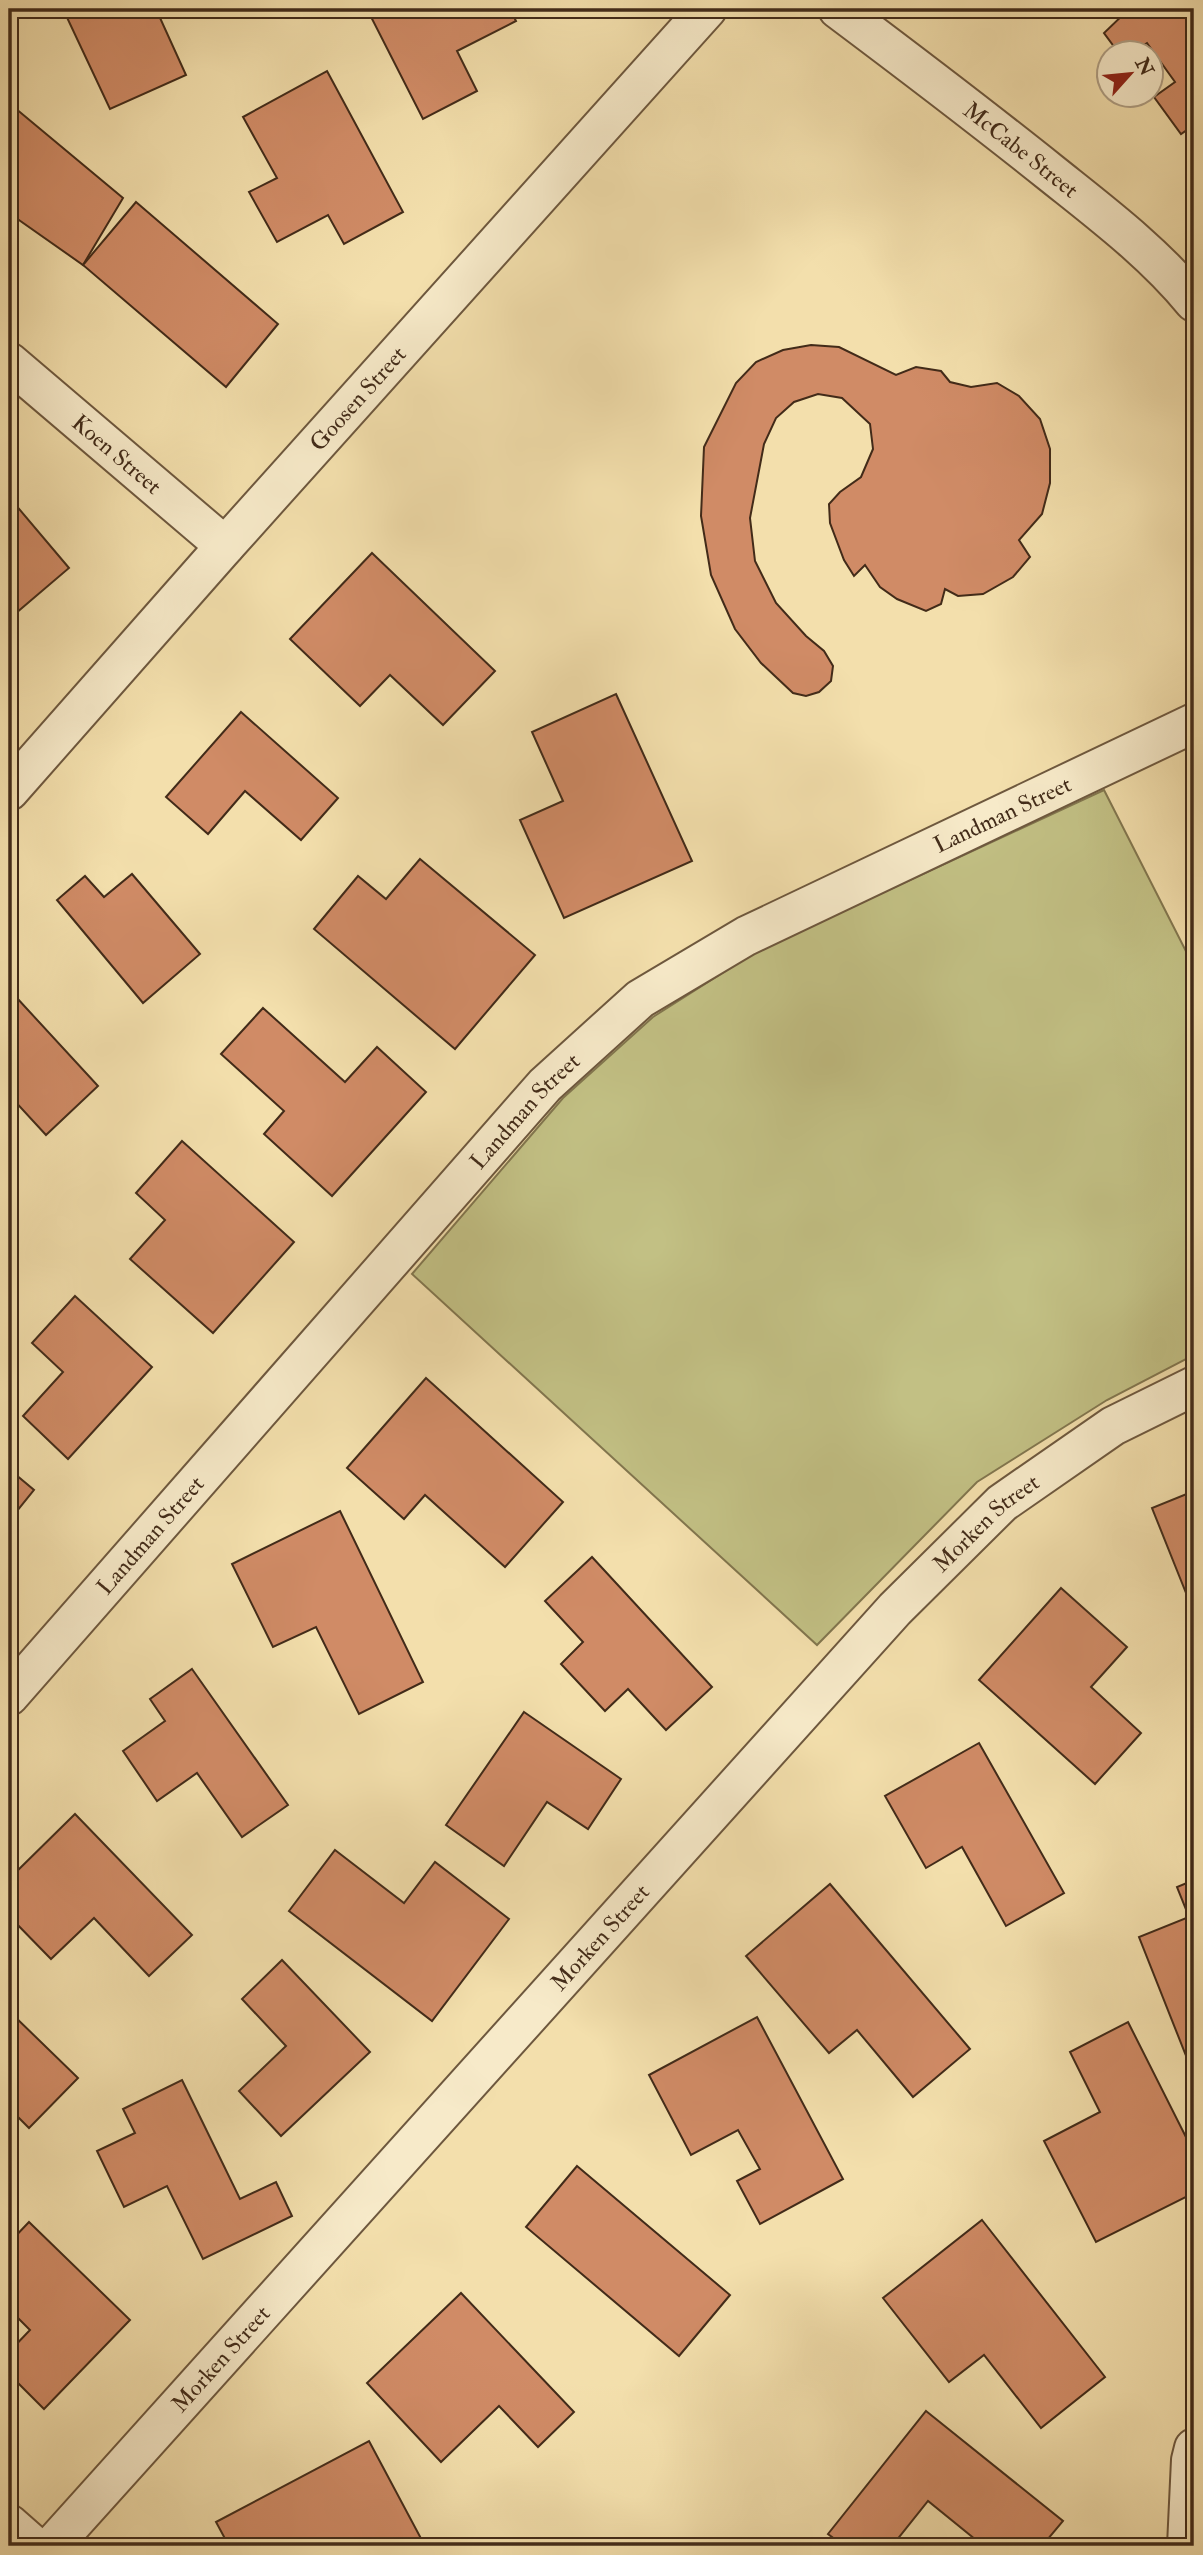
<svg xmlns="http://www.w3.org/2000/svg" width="1203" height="2555" font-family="'IM FELL Double Pica',serif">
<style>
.green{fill:#c2c084;stroke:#82764e;stroke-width:2}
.building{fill:#d08b66;stroke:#422b19;stroke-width:2}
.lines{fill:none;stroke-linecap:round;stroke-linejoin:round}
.minor-casing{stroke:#6e583e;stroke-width:42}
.minor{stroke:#f7eac9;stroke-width:38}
.labels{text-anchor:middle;stroke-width:7;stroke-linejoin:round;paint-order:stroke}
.street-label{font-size:23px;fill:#422b19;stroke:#f7eac9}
</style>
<rect width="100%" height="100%" fill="#f3dfac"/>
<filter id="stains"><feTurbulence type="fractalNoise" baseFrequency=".00286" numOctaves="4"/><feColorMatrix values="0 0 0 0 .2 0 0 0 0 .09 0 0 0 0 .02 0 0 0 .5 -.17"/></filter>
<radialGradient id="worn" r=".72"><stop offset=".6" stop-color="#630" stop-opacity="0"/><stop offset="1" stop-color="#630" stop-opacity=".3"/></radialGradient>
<polygon class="green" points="1104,790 1194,967 1194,1355 1107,1400 977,1482 817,1645 412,1274 563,1098 653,1017 757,951"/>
<g class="building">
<polygon points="63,9 107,9 108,12 115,9 156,9 186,75 110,109"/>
<polygon points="367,9 510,9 516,21 457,51 477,91 423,119"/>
<polygon points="1129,9 1194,9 1194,125 1181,134 1154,97 1175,82 1147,43 1133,52 1118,52 1104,33"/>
<polygon points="327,71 403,212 344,244 328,215 277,242 249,192 277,178 243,117"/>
<polygon points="9,103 123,198 83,265 9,213"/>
<polygon points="136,202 278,324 226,387 83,265"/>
<polygon points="811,345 839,347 896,375 916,367 941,371 950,382 971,387 997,383 1019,396 1040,419 1050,449 1050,483 1042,514 1019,540 1030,557 1013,577 983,594 958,596 945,589 941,604 926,611 897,599 880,587 865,565 854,576 844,560 830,523 829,504 840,492 861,477 873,449 870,424 842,398 818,394 794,402 776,418 764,444 750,518 755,561 776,603 806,636 824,651 833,666 831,681 819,692 806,696 793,693 761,663 735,629 711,575 701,516 704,447 736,383 756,362 783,350"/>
<polygon points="9,497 69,568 9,619"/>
<polygon points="372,553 495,671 443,725 390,675 360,706 290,639"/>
<polygon points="616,694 692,861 564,918 520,820 563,801 532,732"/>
<polygon points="241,712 338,798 301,840 245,791 208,834 166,797"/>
<polygon points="420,859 535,955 455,1049 314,929 358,876 386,899"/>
<polygon points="132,874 200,954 143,1003 57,900 85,876 104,897"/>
<polygon points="16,997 98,1086 46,1135 12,1098 9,1102 9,1004"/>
<polygon points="263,1008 345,1082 377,1047 426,1092 332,1196 264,1134 284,1111 221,1054"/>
<polygon points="182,1141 294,1242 213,1333 130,1259 165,1220 136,1193"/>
<polygon points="75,1296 152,1367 68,1459 23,1416 63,1372 32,1343"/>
<polygon points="426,1378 563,1502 505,1567 425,1495 404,1519 347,1468"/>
<polygon points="9,1469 34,1490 9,1521"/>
<polygon points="1194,1491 1194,1613 1152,1508"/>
<polygon points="340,1511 423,1682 359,1714 316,1627 273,1647 232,1564"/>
<polygon points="592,1557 712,1687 666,1730 628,1689 605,1711 561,1664 583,1642 545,1601"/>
<polygon points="1061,1588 1127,1647 1091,1687 1141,1733 1095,1784 979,1680"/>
<polygon points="192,1669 288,1805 242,1837 197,1773 157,1801 123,1751 165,1721 150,1699"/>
<polygon points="524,1712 621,1779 588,1829 547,1802 504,1866 446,1825"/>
<polygon points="979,1743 1064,1893 1006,1926 962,1847 926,1868 885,1796"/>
<polygon points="75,1814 192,1935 149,1976 94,1918 51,1959 9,1916 9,1879"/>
<polygon points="335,1850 404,1903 435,1862 509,1919 432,2021 289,1911"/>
<polygon points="1194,1880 1194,2076 1139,1937 1189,1917 1177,1887"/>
<polygon points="830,1884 970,2049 913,2097 857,2030 829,2053 746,1956"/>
<polygon points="282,1960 370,2052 281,2136 239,2091 286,2046 242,1999"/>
<polygon points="9,2011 78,2078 29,2128 9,2108"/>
<polygon points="757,2017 843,2179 760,2224 737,2181 760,2169 738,2130 691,2155 649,2075"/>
<polygon points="1128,2022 1194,2153 1194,2193 1096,2242 1044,2141 1100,2112 1070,2052"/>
<polygon points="182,2080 240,2199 276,2182 292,2216 203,2259 167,2186 124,2207 97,2151 135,2133 123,2109"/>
<polygon points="577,2166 730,2295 679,2356 526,2227"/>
<polygon points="982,2220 1105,2377 1041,2428 984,2355 949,2382 883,2298"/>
<polygon points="29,2222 130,2320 44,2409 9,2374 9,2352 30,2330 9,2309 9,2243"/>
<polygon points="461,2293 574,2412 538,2447 499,2406 441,2462 367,2383"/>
<polygon points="926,2411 1063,2521 1042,2546 979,2546 981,2544 928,2501 892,2546 844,2546 828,2534"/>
<polygon points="369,2441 425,2546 229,2546 216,2522"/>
</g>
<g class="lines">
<g class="minor-casing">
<g id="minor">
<path id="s1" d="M838 9C910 63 981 117 1051 173 1101 213 1153 252 1194 302"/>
<path id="s2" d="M9 362 225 546"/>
<path id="s3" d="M9 791 225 546 707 9"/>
<path id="s4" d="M9 1696 545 1085 640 999 746 936 1194 723"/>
<polyline points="9,2524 34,2546"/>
<path id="s5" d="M52 2546 895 1609 1002 1503 1113 1426 1194 1386"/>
<polyline points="1187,2546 1191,2460 1194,2448"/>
</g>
</g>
<use href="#minor" class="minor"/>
</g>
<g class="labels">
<g class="street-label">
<text dy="8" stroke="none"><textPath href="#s1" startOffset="231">McCabe Street</textPath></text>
<text dy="8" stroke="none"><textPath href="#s3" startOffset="525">Goosen Street</textPath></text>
<text dy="8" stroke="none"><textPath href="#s2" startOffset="142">Koen Street</textPath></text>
<text dy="8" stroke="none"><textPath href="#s4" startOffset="1348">Landman Street</textPath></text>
<text dy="8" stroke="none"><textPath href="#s4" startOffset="780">Landman Street</textPath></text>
<text dy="8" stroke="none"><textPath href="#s5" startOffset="1386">Morken Street</textPath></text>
<text dy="8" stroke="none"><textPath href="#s4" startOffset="214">Landman Street</textPath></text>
<text dy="8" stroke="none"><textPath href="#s5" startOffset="819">Morken Street</textPath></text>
<text dy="8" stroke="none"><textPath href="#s5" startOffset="252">Morken Street</textPath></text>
</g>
</g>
<rect width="1203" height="2555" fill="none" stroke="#f3dfac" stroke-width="35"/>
<rect x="10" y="10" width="1182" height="2534" fill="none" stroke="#422b19" stroke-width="3.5"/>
<rect x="18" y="18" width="1168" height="2520" fill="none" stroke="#422b19" stroke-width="2"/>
<g transform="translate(1130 74) rotate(63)"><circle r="33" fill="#f7eac9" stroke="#af9e83" stroke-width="2"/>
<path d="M0-5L12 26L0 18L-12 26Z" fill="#8f2418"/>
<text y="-10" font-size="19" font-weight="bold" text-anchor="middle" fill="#422b19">N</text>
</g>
<rect width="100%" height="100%" filter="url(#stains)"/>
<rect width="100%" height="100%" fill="url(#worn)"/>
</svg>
